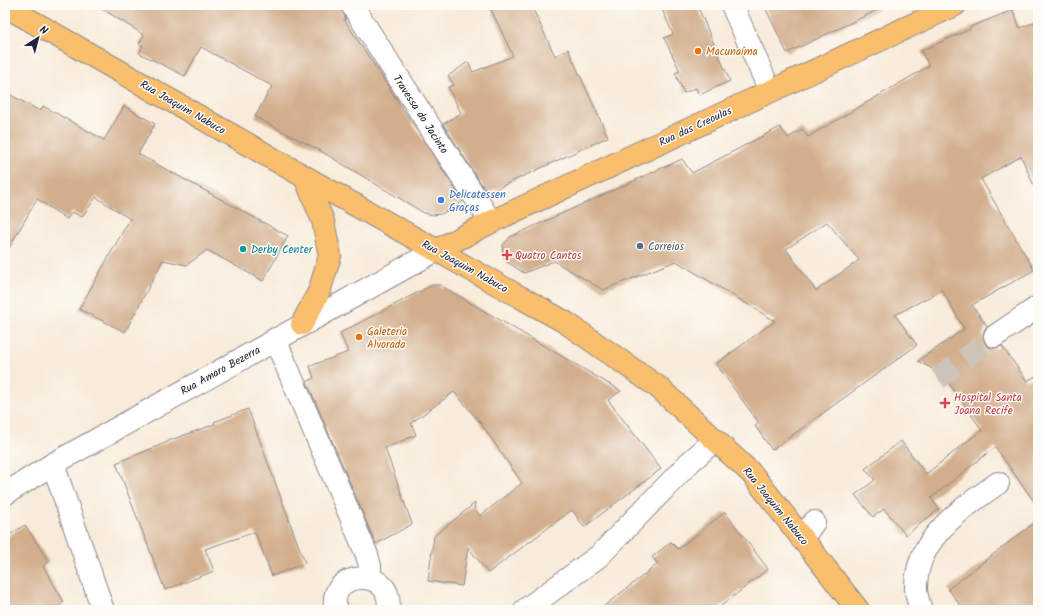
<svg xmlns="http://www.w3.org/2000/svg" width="1043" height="615" font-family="Kalam,sans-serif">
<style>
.building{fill:#d2ae8c;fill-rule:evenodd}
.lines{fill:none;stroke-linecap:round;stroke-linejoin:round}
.minor-tunnel{stroke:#cdc3b9;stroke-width:22;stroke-dasharray:22 11;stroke-linecap:butt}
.minor-casing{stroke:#8d868a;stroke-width:24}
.major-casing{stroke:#8d868a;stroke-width:24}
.minor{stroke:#fff;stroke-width:22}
.major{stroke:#f9bf6d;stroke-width:22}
.food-dot{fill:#e8710a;stroke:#fdfcf7;stroke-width:1.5}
.shop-dot{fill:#3f7fe0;stroke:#fdfcf7;stroke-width:1.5}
.service-dot{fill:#5c6f8a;stroke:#fdfcf7;stroke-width:1.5}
.culture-dot{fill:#0f9aa8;stroke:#fdfcf7;stroke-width:1.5}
.health-dot{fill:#e0444e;stroke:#fdfcf7;stroke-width:1.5}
.labels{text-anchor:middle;stroke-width:3;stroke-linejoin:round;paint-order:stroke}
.food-label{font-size:11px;fill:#c56008;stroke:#fdfcf7;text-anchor:start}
.street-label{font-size:11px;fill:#22223b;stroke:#fdfcf7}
.shop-label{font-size:11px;fill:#366cbe;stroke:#fdfcf7;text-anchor:start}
.service-label{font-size:11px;fill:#4e5e75;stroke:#fdfcf7;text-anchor:start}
.culture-label{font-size:11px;fill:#0d838f;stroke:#fdfcf7;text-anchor:start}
.health-label{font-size:11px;fill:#be3a42;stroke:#fdfcf7;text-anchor:start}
</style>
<rect width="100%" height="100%" fill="#fdfcf7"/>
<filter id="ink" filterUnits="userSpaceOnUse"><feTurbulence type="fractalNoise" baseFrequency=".025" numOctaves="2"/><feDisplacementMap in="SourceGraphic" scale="8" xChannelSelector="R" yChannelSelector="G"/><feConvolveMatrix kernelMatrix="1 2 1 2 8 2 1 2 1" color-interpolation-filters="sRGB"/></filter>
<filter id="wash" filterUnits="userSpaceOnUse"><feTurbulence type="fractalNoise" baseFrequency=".012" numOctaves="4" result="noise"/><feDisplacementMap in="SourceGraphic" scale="16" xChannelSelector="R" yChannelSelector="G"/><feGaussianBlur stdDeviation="0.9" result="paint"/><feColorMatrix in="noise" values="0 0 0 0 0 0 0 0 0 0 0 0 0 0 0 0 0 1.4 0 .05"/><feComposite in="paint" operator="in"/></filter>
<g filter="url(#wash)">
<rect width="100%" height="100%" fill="#f8ebd9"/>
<g id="blocks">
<g class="building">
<polygon points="96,5 340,5 346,19 344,19 463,201 460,204 441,214 433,215 424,213 319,150 255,117 272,86 201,47 185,76 139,53 143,46 139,44 144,35"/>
<polygon points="489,5 531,5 555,56 568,49 608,137 487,193 443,124 461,113 448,87 454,85 448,76 468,62 473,72 513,56"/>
<polygon points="660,5 697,5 730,81 699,95 696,88 684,93 675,73 680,71 664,38 673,34"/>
<polygon points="764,5 888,5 787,53"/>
<path d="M1013 10 1020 28 1038 21V195L1021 156 981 179 1034 270 972 305 987 326 984 331 983 336 985 343 989 347 995 348 1002 346 1027 381 1038 375V507L995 447 931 498 939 509 906 535 884 509 873 517 855 495 875 480 865 469 901 441 926 474 982 430 943 375 918 361 964 329 942 290 895 315 917 345 772 450 755 426 759 423 716 364 775 321 676 261 603 290 554 261 524 273 507 262 502 253 503 245 510 237 682 159 692 173 780 127 788 138 802 129 808 137 929 66 921 51 970 29V27ZM827 222 859 260 816 291 786 249Z"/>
<polygon points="5,92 40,111 43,106 104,140 124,106 155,124 138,154 288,236 263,281 207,250 187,265 163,260 125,332 79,309 130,219 96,197 82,217 72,212 67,219 37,199 5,255"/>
<polygon points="432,285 440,285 621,391 608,400 661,469 584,527 572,510 488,573 468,547 462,586 428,581 434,536 475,503 474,508 480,516 522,483 480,422 454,392 411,423 416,435 385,448 412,524 376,544 307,382 314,378 310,366 348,352 340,333"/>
<polygon points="248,409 305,563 272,576 255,532 205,549 214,571 165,590 116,463 168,442 168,441 215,424 214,422"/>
<polygon points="725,512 768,569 716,610 599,610 658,564 652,557 671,542 678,549"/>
<polygon points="1038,520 1038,610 964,610 948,589"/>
<polygon points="25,525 49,562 43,566 64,602 54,610 5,610 5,538"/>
</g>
</g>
</g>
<g filter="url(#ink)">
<use href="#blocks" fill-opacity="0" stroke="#8d868a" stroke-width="1"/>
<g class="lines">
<polyline class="minor-tunnel" points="938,379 995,336"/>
<g class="minor-casing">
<g id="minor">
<polyline points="352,5 491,222"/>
<polyline points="732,5 770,91"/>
<polyline points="995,336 1038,307"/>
<polyline points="275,339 367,555 370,566 370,578"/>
<polyline points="53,464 103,610"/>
<polyline points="5,494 53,464 437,250"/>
<polyline points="802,539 814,522"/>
<path d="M336 610C325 569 396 566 388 610"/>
<polyline points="525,610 599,556 690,462 715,440"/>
<path d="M921 610C919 603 916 596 916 589 915 538 962 509 998 483"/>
</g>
</g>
<g class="major-casing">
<g id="major">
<polyline points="5,6 305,177 565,322 658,387 752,474 858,610"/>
<polyline points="437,250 491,222 955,5"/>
<polyline points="302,324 319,292 330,256 323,221 305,177"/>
</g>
</g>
<use href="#minor" class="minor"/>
<use href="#major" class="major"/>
</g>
</g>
<g class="food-dot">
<circle cx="698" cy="51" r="4"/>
<circle cx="359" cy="337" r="4"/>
</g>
<circle class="shop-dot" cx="441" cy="200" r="4"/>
<circle class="service-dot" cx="640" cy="246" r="4"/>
<circle class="culture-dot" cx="243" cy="249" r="4"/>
<g class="health-dot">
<path d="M505 249h4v4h4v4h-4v4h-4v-4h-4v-4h4z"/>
<path d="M943 397h4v4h4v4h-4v4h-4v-4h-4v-4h4z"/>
</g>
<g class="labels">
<g class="food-label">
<text x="706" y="55">Macunaíma</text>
<text x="367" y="335">Galeteria<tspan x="367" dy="13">Alvorada</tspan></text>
</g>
<g class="street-label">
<text transform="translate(183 107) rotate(30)" y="4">Rua Joaquim Nabuco</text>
<text transform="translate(421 114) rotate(57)" y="4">Travessa do Jacinto</text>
<text transform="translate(695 126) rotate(-25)" y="4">Rua das Creoulas</text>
<text transform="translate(465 266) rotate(29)" y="4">Rua Joaquim Nabuco</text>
<text transform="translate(220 370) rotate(-29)" y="4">Rua Amaro Bezerra</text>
<text transform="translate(776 506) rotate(51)" y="4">Rua Joaquim Nabuco</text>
</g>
<g class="shop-label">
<text x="449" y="198">Delicatessen<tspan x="449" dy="13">Graças</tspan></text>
</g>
<g class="service-label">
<text x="648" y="250">Correios</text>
</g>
<g class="culture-label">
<text x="251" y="253">Derby Center</text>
</g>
<g class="health-label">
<text x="515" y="259">Quatro Cantos</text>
<text x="954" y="401">Hospital Santa<tspan x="954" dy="13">Joana Recife</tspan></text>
</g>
</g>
<rect width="1043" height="615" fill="none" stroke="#fdfcf7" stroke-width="20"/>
<g transform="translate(38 38) rotate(36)" stroke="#fdfcf7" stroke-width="3" paint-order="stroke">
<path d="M0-3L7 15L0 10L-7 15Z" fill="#22223b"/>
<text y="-6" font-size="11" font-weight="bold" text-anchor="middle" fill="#22223b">N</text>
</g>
</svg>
